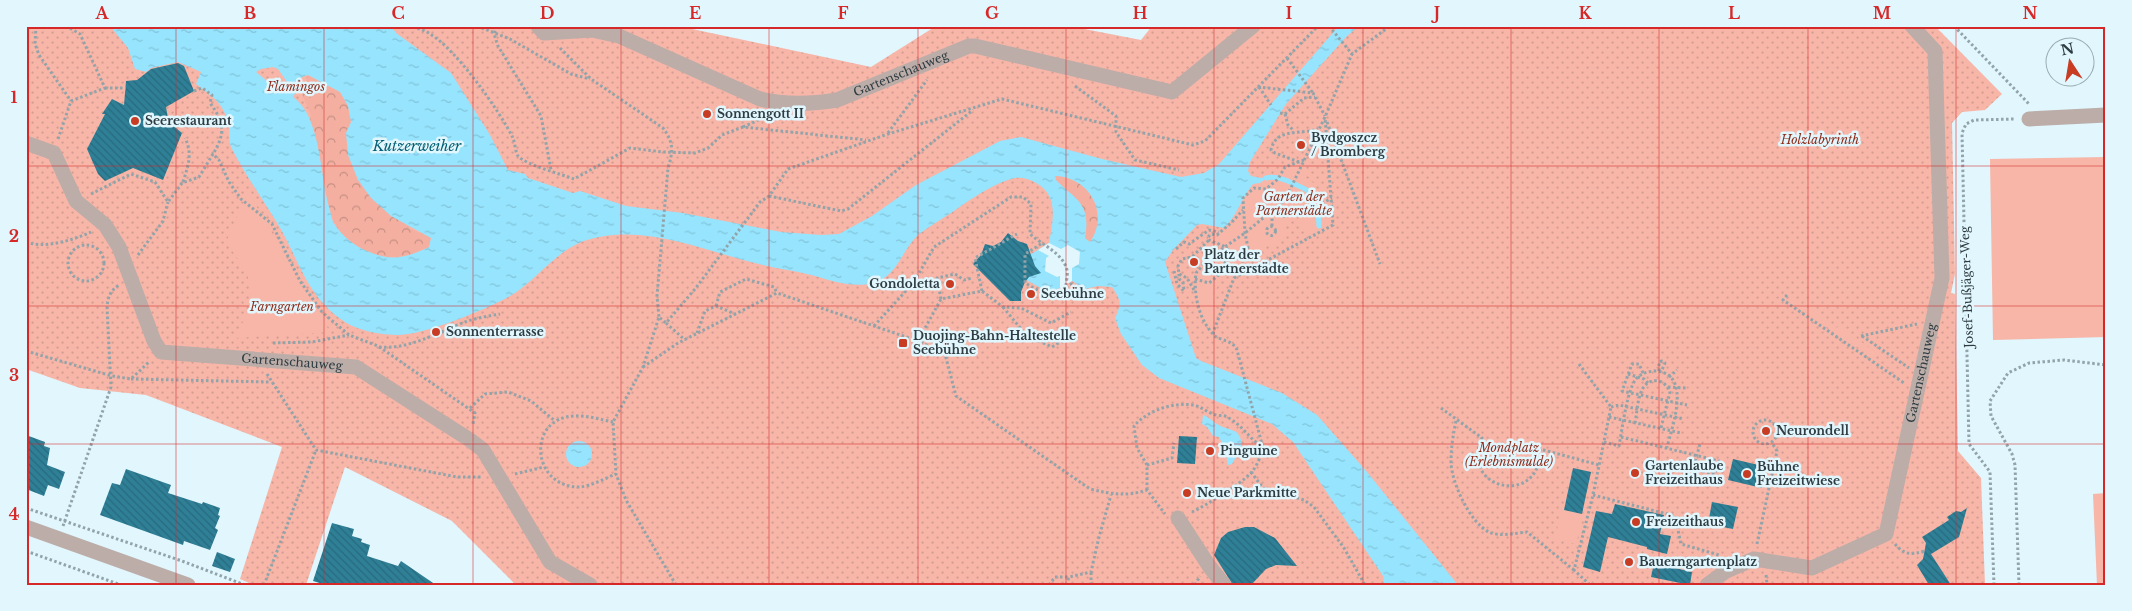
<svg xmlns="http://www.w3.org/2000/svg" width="2132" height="611" font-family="'Libre Baskerville',serif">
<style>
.grass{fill:url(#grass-dots)}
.forest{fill:url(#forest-crowns)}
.garden{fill:#f7b6a8}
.water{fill:url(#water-ripples);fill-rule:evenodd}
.pier{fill:#e1f6fd}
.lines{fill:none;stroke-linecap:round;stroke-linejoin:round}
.stream{stroke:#96e4fd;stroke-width:5}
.building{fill:url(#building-back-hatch)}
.path{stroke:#92a4aa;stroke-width:3;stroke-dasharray:2.5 2.5;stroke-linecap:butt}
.minor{stroke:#bcada9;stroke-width:15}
.grid{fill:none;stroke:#d62828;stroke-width:1;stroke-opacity:0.55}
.poi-dot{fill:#c73c22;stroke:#e1f6fd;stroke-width:2}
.labels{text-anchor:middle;stroke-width:5;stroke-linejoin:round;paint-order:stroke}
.street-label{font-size:12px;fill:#2e3c41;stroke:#e1f6fd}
.park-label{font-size:12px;font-style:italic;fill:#8e2c1a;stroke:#e1f6fd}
.poi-label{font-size:12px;font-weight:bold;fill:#2e3c41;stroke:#e1f6fd;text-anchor:start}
.water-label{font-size:14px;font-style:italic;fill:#046075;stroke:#e1f6fd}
.neatline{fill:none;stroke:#d62828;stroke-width:2}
.grid-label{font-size:16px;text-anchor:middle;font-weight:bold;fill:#d62828}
</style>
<defs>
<pattern id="grass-dots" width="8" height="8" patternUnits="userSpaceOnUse" patternTransform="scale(1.25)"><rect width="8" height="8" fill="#f7b6a8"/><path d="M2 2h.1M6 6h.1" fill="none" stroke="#d49d92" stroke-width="1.8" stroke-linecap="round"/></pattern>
<pattern id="forest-crowns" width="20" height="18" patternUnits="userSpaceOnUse" patternTransform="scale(1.25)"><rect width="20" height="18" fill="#f4afa0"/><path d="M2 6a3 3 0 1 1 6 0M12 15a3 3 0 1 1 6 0" fill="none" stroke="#c69084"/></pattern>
<pattern id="water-ripples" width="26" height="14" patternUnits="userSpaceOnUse" patternTransform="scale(1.25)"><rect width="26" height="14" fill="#96e4fd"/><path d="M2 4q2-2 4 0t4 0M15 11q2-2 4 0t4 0" fill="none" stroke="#82c4da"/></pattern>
<pattern id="building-back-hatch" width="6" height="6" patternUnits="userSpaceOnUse" patternTransform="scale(1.25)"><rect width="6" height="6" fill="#2f8097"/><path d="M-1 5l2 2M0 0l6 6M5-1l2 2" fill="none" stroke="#286a7d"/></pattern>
</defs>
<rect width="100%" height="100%" fill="#e1f6fd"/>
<polygon class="grass" points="26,26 678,26 871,67 936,26 1069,26 1141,40 1152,26 1935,26 2002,94 1985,110 1962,112 1952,123 1955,274 1951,293 1955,294 1958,451 1981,478 1985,585 516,585 452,521 345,467 306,585 254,585 240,579 282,447 146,395 80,388 26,369"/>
<g class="forest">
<path d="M308 75 340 92 348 106 351 122 346 133 407 227 431 238 429 247C404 258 392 261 367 251 313 229 327 165 309 120L311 116 302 94Z"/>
<path d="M1055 176C1090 177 1110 213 1090 242L1085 238C1091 206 1076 200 1056 180Z"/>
</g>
<g class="garden">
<polygon points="2106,157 2106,337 1993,340 1990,159"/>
<path d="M1305 160V177L1315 184 1316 198 1329 210 1328 229 1316 235 1306 232 1298 217 1285 226V236C1280 245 1274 247 1264 245 1259 258 1245 259 1235 266 1225 274 1219 284 1212 295L1215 313 1211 332C1202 321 1190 287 1196 273 1201 261 1215 254 1225 247L1209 240 1208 237 1211 234 1217 235C1225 228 1237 221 1242 210 1245 206 1242 200 1244 195 1250 182 1291 165 1305 160Z"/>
<polygon points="248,192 330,332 234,338 253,304 247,272 226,242"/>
<polygon points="1791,299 1818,314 1819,317 1837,328 1839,325 1877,354 1870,355 1790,303"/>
<polygon points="2106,493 2106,585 2097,585 2093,494"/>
<polygon points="1562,509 1584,514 1576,544 1564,541 1554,542"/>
</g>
<g class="water">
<path d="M110 26H391L396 33 451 73 490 135 508 170 525 174 528 178 573 193 580 191 626 206 683 213 781 232 821 235 839 234 872 216 916 185 1000 141 1021 137 1102 159 1181 177 1204 173 1219 164 1338 27 1359 26 1347 36 1286 104 1250 162 1248 171 1251 176 1261 178 1271 175 1260 183 1253 184C1241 198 1238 215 1224 228L1202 224 1197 225 1173 250 1165 262 1196 358 1201 361 1282 393 1317 415 1367 472 1458 585H1384L1383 576 1293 442 1272 424 1159 378 1142 365 1121 334 1115 318C1122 304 1121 300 1112 287L1098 286 1085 289 1072 281 1050 293 1028 281V256L1049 243C1053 221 1059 195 1036 183 1030 179 1022 177 1015 178 995 182 968 201 951 213 940 220 928 227 918 235 902 250 897 277 873 283 851 289 828 279 807 274 792 270 777 269 763 265 706 252 645 222 587 240 558 249 539 277 515 293 491 308 426 334 399 335 381 335 359 331 345 322 305 296 299 258 276 221 261 197 245 174 232 149 228 142 230 135 229 127 226 106 212 95 196 84L201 72 178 62 151 68 146 72 135 69 128 48ZM273 67 278 69 287 82H298L302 77 308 75 340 92 348 106 351 122 346 133 348 155 358 180 371 198 391 216 431 238 429 247C405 258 392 262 367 251 355 246 342 236 335 225 331 220 331 212 329 207 320 176 321 116 293 97L297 90V86L290 83 282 88 272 85 256 72 261 69ZM1055 176C1089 177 1110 213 1090 242L1085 238C1091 203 1077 201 1056 180Z"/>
<path d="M1203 415C1209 417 1212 421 1217 424 1229 432 1241 426 1242 447L1232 464 1228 465 1225 449 1219 437 1213 436 1207 427 1202 424Z"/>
<circle cx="579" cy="454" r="13"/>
</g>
<polygon class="pier" points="1049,243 1061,249 1068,245 1080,252 1079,264 1072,268 1072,281 1060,288 1060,276 1057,277 1045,271 1046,258 1049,256 1038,250"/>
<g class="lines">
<path class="stream" d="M1266 178C1279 174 1298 186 1309 191L1308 198 1318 211 1319 226"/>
</g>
<g class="building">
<polygon points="178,63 184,66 194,91 166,107 168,118 171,124 182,133 163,180 133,168 105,181 98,174 87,149 105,114 102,114 112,99 124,105 126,81 137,80 151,69"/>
<polygon points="1008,233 1018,241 1027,244 1035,266 1041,273 1029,277 1025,282 1021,292 1021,301 1010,301 973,264 981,255 985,244 993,246 1001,242"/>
<polygon points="26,435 45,442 44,446 50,448 47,465 65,472 59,489 48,485 44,496 26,489"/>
<polygon points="1179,436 1197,437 1195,464 1177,463"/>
<polygon points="1733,459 1767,467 1762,488 1728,480"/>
<polygon points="1573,468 1591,472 1582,514 1564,510"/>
<polygon points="126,469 171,485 168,493 202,504 203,502 220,508 218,515 220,516 215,528 218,530 210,550 184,541 183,545 100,515 112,483 120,485"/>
<polygon points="1712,502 1738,507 1733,529 1708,524"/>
<polygon points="1615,504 1664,515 1660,534 1671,536 1667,554 1647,549 1647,547 1608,537 1600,572 1583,567 1596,511 1612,514"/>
<polygon points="1967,508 1959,537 1931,554 1951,585 1929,585 1917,565 1923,559 1926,543 1922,537 1949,520 1947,517 1956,511 1961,512"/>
<polygon points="332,523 354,529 352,536 362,539 361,542 370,545 367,556 398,566 401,561 436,585 326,585 313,581"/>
<polygon points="1245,527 1254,527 1275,538 1297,566 1276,565 1266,569 1251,585 1233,585 1214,555 1221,538 1228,532"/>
<polygon points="217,552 235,559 230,572 212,566"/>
<polygon points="1654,563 1692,572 1690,585 1651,577"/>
</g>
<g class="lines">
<g class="path">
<polyline points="36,26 35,44 39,55 71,101"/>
<path d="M413 26C418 29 425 30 430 34 456 49 499 110 513 138 515 143 515 151 518 156 526 165 561 174 574 179L630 148 663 152 695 153 708 148 722 135 743 127 866 140"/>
<polyline points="477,26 510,39 571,74 590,79"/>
<polyline points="497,26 494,34 498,46 541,116 551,170"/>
<polyline points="1329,26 1352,54 1390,26"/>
<polyline points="1954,26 2029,104"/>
<path d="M560 48 591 79 663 128C674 142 673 152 668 168L657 296 659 317"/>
<polyline points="1287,58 1313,93"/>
<polyline points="1075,86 1116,116 1116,132 1135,160 1179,170"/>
<polyline points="1258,87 1313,93 1325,116"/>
<polyline points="1259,87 1271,105"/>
<polyline points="105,88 126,88"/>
<path d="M194 91 202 88 212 95 210 103C224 122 226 133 213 154"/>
<polyline points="1280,113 1285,114 1304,98 1315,97"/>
<polyline points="1285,114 1288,125 1294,131"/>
<polyline points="1327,122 1380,264"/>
<polyline points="743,127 767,116"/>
<polyline points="888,133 927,80"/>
<polyline points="58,139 71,101 105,88 80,34 66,26"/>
<path d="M1299 162 1275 153 1271 150C1276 127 1301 135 1318 129"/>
<path d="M183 182C188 166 193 154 185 138"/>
<polyline points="91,194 131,174 155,182 168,202 182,183 199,177 213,154 219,160 229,182 241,199 272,224 300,281 322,312 349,335 378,346 475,413 473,424"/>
<polyline points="769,196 841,211 848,209 973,110"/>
<polyline points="1313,208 1332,198"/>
<circle cx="1285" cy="213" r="3.5"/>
<polyline points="1272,226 1272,212"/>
<circle cx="1271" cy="231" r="4.5"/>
<path d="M26 242C45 249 73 240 91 232"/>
<polyline points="1041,244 1025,254 1025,283 1050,297 1071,284 1077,287 1077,299"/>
<circle cx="86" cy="263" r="18"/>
<polyline points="1176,249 1184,242 1189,244 1209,230 1219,232"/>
<polyline points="138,255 163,221 168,202"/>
<path d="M1227 260C1237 261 1243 255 1248 248L1245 233 1243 198 1254 188 1266 189 1278 179 1285 167 1304 160"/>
<polyline points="1174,271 1177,284 1184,291 1183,282 1179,279 1179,274"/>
<path d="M1195 279 1209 283C1224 272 1223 268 1229 252L1226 247 1209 240 1208 237 1211 234 1217 235 1232 222 1243 210"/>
<polyline points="1194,290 1187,278 1179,274 1178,266 1182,259 1192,257 1209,240"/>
<polyline points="982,291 975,258 1017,234"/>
<polyline points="1787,295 1783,300 1904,383"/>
<polyline points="941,299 937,278 955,274 964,280 972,278"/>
<polyline points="716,306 720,292 746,279 774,287 777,293"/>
<polyline points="1003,307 1026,335 1052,347 1075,333"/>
<polyline points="666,323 685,340"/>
<path d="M874 326 914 282 934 247 1011 197H1023L1031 204 1030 234C1042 245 1063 253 1067 270 1068 275 1066 282 1066 286"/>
<polyline points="697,333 705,311 716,306 735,314"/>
<path d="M1213 334C1199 319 1193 294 1196 273L1210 257 1245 233 1285 200 1325 117 1352 54"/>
<polyline points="1861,336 1917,324"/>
<polyline points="1862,336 1909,368"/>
<polyline points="918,341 941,299 982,291 1003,307 1021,308 1051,323 1071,312"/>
<polyline points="273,343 312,342 349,335"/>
<path d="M379 347C409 350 438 332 465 322 476 318 488 316 500 314"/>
<polyline points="26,351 112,376 131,379 150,361"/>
<polyline points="1579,364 1611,407 1593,495 1574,570 1590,585"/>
<path d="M643 367 678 343 777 293 918 341 945 354 956 396 1090 489C1112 494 1125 497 1147 490L1165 514"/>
<polyline points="1659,371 1659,362 1662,361 1665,363 1661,372"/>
<polyline points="1643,373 1639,364 1632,364 1622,391 1687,405"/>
<polyline points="267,374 316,450 457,477 482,477"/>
<polyline points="1628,374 1644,379 1648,383"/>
<polyline points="1669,377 1677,370"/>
<polyline points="131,379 271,382"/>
<polyline points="1668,387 1687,388"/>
<polyline points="1611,407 1619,405 1684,419"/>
<polyline points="470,408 485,394 508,392 531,401 555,421"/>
<path d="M1441 408 1482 438C1458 490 1542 508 1540 449L1599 465"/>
<polyline points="1609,417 1681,433"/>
<circle cx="1765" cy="432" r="12"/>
<path d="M1456 421C1453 435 1451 448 1451 463 1452 483 1470 523 1489 532 1500 537 1516 533 1527 532L1574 570"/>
<path d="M613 422C602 420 587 415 575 416 526 417 531 488 580 487 591 486 606 478 616 474"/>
<path d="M1635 423C1638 409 1637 378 1658 381 1664 382 1668 387 1670 392L1661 428"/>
<path d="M1621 437C1654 445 1686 453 1719 461L1715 474 1693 469 1700 444"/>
<path d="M1604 442 1619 446C1622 430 1627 390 1636 379 1641 373 1649 371 1657 371 1692 375 1672 427 1667 447"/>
<polyline points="1147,465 1172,458 1174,443"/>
<polyline points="1251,472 1263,488 1304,500 1314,507 1344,548 1365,585"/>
<polyline points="515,474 544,467"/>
<path d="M1147 490V465L1137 448 1134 426C1148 410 1173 402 1194 405 1202 407 1208 413 1216 415 1220 416 1224 415 1227 417 1241 424 1250 439 1263 448"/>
<polyline points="1593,495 1675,516 1681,544 1719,555 1720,559"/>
<polyline points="26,508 182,561 245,585"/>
<path d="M1192 512C1207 505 1239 485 1251 473 1257 466 1261 456 1263 448L1237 350C1233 340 1221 341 1213 335L1214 330 1234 278 1333 225 1325 117"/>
<path d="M63 526 111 387 107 307C108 297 110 291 119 285"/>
<polyline points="1757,544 1777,451 1772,443"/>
<path d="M1895 544C1904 555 1911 555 1925 551"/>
<polyline points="26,551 121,585"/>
<polyline points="1766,575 1767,585"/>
<polyline points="264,585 316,450"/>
<polyline points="676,585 626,500 616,474 613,422 643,367 659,317 666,323 695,289 760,202 769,196 788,169 888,134 1002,99 1193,145 1205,141 1318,26"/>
<polyline points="1049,585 1055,577 1069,577"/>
<polyline points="1066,585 1069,577 1091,572 1099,537 1111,495"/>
<polyline points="1091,585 1091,572"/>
<polyline points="1195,585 1200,576"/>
<polyline points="1994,585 1990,472 1969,444 1962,133 1966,124 1974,120 2015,119"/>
<polyline points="2019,585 2015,465 2012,454 1991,416 1990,401 2008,373 2029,363 2064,360 2106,365"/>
</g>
<g class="minor">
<path id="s1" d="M538 26 544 33 592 30 619 36 760 99C785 105 812 104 837 100L969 46H975L1172 92 1253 26"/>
<polyline points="2029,119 2106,115"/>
<path id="s2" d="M26 143 54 153 76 201 105 225 119 247 154 341 161 352 356 367 470 440 483 450 550 562 590 585"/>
<polyline points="1178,518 1209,566 1224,585"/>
<polyline points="26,527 188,585"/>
<path id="s3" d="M1707 585 1726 571 1754 559 1812 568 1886 534 1942 278 1935 51 1912 26"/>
</g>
</g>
<path class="grid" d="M176 26V585M324 26V585M473 26V585M621 26V585M769 26V585M918 26V585M1066 26V585M1214 26V585M1363 26V585M1511 26V585M1659 26V585M1808 26V585M1956 26V585M26 166H2106M26 306H2106M26 444H2106"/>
<g class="poi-dot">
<circle cx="707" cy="114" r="5"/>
<circle cx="135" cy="121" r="5"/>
<circle cx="1301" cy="145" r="5"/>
<circle cx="1194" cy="262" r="5"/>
<circle cx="950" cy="284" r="5"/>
<circle cx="1031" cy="294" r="5"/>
<circle cx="436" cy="332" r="5"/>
<rect x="898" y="338" width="10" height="10" rx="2.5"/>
<circle cx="1766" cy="431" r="5"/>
<circle cx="1210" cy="451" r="5"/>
<circle cx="1635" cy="473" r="5"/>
<circle cx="1747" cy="474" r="5"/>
<circle cx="1187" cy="493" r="5"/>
<circle cx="1636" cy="522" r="5"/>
<circle cx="1629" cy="562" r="5"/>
</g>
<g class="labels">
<g class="street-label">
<text dy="4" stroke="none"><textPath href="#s1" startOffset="386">Gartenschauweg</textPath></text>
<text transform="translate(1967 287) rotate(-92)" y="4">Josef-Bußjäger-Weg</text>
<text dy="4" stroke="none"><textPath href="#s2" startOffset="391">Gartenschauweg</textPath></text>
<text dy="4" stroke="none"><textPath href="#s3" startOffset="359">Gartenschauweg</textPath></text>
</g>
<g class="park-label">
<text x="296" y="91">Flamingos</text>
<text x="1820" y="144">Holzlabyrinth</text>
<text x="1294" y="201">Garten der<tspan x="1294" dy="14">Partnerstädte</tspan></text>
<text x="282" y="311">Farngarten</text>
<text x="1509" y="452">Mondplatz<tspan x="1509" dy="14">(Erlebnismulde)</tspan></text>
</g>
<g class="poi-label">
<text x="717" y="118">Sonnengott II</text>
<text x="145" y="125">Seerestaurant</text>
<text x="1311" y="142">Bydgoszcz<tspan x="1311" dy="14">/ Bromberg</tspan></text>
<text x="1204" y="259">Platz der<tspan x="1204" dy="14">Partnerstädte</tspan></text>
<text x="940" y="288" text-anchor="end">Gondoletta</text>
<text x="1041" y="298">Seebühne</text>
<text x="446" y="336">Sonnenterrasse</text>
<text x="913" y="340">Duojing-Bahn-Haltestelle<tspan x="913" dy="14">Seebühne</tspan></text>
<text x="1776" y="435">Neurondell</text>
<text x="1220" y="455">Pinguine</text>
<text x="1645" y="470">Gartenlaube<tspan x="1645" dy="14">Freizeithaus</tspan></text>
<text x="1757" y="471">Bühne<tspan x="1757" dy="14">Freizeitwiese</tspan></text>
<text x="1197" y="497">Neue Parkmitte</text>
<text x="1646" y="526">Freizeithaus</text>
<text x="1639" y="566">Bauerngartenplatz</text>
</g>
<g class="water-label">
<text x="417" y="151">Kutzerweiher</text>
</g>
</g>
<rect width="2132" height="611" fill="none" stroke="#e1f6fd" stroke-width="55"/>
<g transform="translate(2070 62) rotate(348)"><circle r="24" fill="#e1f6fd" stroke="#99acb2"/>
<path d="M0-4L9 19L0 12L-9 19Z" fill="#c73c22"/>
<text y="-8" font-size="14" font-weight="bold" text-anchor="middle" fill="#2e3c41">N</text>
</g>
<rect x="28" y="28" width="2076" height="556" class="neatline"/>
<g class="grid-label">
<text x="102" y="19">A</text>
<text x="250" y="19">B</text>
<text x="398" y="19">C</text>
<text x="547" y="19">D</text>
<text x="695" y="19">E</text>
<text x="843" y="19">F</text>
<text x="992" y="19">G</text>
<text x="1140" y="19">H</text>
<text x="1289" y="19">I</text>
<text x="1437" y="19">J</text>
<text x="1585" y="19">K</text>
<text x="1734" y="19">L</text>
<text x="1882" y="19">M</text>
<text x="2030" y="19">N</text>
<text x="14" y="103">1</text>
<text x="14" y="242">2</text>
<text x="14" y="381">3</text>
<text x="14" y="520">4</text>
</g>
</svg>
